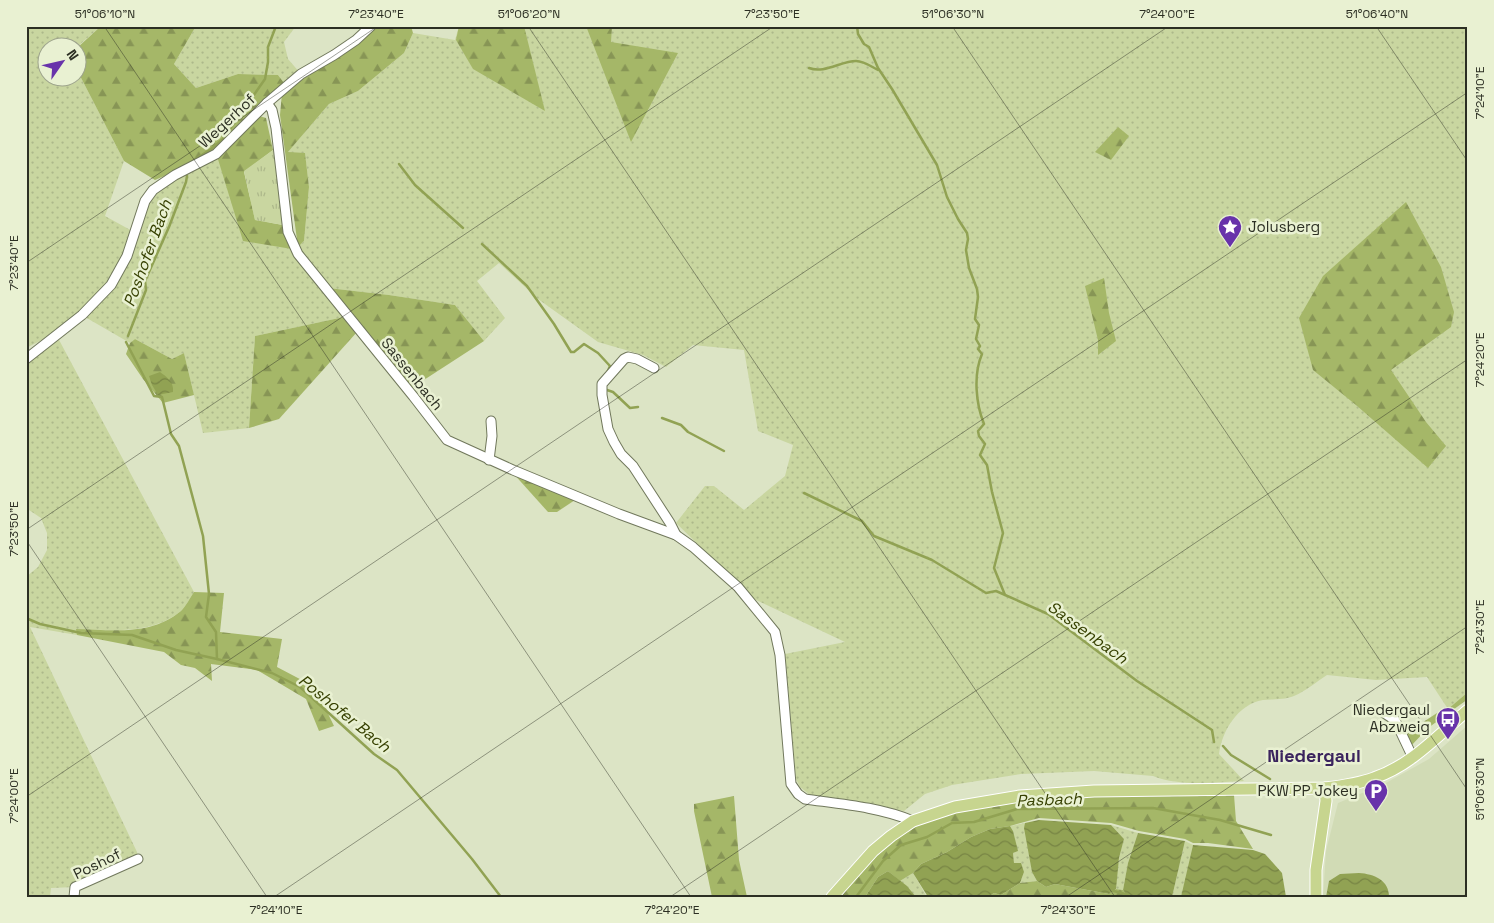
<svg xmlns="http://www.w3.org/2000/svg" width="1494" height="923" font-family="'Space Grotesk',sans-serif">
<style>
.built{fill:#d1dbb5}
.grass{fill:url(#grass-dots)}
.forest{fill:url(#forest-firs)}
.park{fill:url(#park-tufts)}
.water{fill:url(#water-waves)}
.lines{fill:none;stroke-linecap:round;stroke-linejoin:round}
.stream{stroke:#91a253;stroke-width:2.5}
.minor-casing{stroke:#71785c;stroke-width:11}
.major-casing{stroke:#fff;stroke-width:13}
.minor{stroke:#fff;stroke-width:9}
.major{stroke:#c7d58f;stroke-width:11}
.ticks{fill:none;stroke:#2c2f23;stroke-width:1;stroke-opacity:0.45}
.labels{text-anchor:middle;stroke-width:5;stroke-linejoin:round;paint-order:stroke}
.street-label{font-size:15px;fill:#2c2f23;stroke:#e9f1d2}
.poi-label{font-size:15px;fill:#2c2f23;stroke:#e9f1d2;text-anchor:end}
.water-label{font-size:16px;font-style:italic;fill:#364001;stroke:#e9f1d2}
.quarter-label{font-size:18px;font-weight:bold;fill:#3b245e;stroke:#e9f1d2}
.neatline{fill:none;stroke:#2c2f23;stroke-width:2}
.ticks-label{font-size:12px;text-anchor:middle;fill:#2c2f23}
</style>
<defs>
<pattern id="grass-dots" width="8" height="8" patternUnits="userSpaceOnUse" patternTransform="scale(1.25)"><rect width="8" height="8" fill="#c9d6a0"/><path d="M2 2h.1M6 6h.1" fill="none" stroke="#adb88a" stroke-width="1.8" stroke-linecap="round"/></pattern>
<pattern id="forest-firs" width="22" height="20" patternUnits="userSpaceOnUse" patternTransform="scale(1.25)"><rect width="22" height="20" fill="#a5b768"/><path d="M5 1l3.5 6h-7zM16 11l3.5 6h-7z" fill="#879555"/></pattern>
<pattern id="park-tufts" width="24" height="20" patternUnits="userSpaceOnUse" patternTransform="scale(1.25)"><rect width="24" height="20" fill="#c9d6a0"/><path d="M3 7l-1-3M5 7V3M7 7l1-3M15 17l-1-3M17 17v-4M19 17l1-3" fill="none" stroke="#adb88a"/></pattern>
<pattern id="water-waves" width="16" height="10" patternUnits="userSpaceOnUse" patternTransform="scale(1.25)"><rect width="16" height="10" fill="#91a253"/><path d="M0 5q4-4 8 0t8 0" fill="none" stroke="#778444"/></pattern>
</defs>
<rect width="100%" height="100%" fill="#dce4c5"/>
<polygon class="built" points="1468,725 1468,897 1323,897 1326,851 1338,803 1384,784 1429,759"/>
<g class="grass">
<polygon points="26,26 101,26 77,47 48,48 48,78 78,78 78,72 124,161 105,216 134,232 114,275 96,298 56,333 26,348"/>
<polygon points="196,26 296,26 284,42 288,59 301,74 284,83 278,75 238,74 196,88 174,64"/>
<path d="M459 26H1468V692L1448 709 1427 677 1376 680 1327 675C1316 682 1306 691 1294 696 1284 700 1273 699 1263 700 1238 704 1222 731 1219 754L1244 781C1215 782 1181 787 1153 776L1094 771 1021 774 952 785 925 794 904 811 810 795 800 787 796 779 785 654 845 642 750 597 741 586 676 523 705 486H714L744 510 785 476 793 445 758 431 744 350 693 345 666 367 643 355 598 342 538 299 499 263 477 281 505 318 484 341 455 305 389 295 328 288 301 253 298 247 304 241 309 187 305 154 287 153 329 104 358 91 404 53 413 33 455 40Z"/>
<polygon points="217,156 344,317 255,336 249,428 203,433 184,353 172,359 135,339 130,343 85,317 104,297 147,203 156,190"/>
<path d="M58 338 194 592C190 598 186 606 181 611 151 635 112 630 77 629V635L30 627 137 852 138 859 75 887 51 888 50 897H26V577L38 567 47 550V533L41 518 26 508V362Z"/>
<polygon points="1025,823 1032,872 1037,881 1020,883 1024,872 1014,863 1013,853 1017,851 1013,831 1010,826"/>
<path d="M1111 825 1138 833 1128 863 1123 890 1116 889C1116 871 1119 856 1124 839Z"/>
<polygon points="1185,841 1193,845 1182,897 1172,897"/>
<polygon points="913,873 927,897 916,897 900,881"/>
</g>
<g class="forest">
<polygon points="101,26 196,26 174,64 196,88 238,74 278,75 284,83 219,146 192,164 155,180 124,161 78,72 77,48"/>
<polygon points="371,26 411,26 413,33 404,53 358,91 329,104 288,152 305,153 309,187 304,241 298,247 280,115 282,93"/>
<polygon points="459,26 524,26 545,111 473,69 456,40"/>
<polygon points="586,26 612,26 611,42 678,53 631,142"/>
<polygon points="256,115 266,118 273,150 244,172 255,220 283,225 292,249 243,241 217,156"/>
<polygon points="1118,127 1129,136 1111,160 1095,152"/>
<polygon points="1406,202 1441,267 1454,312 1451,327 1391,370 1426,422 1446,446 1428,468 1356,405 1313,370 1299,318 1323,276"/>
<polygon points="1104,278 1109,313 1116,341 1098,355 1098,340 1085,286"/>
<polygon points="328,288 389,295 455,305 484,341 410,389"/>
<polygon points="344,317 357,332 279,419 249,428 255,336"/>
<polygon points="135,339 172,359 184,353 194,395 163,403 143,379 126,354 130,343"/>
<polygon points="512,472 575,500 557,512 548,512"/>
<path d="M194 592 224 593 220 632 282 639 277 667 315 687 334 726 319 731 306 699 257 670 211 664 212 681 195 668 181 665 164 652 77 635 76 629C113 630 151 636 181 611 186 606 190 598 194 592Z"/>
<polygon points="1468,692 1468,699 1428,728 1410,747 1405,734 1437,713 1448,709"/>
<polygon points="1157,795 1234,795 1236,821 1253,849 1208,843 1193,843 1185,839 1139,831 1111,823 1039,818 1010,826 990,829 971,837 947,852 921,864 913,873 900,881 888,871 878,877 865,897 837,897 853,878 892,841 917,826 957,812 1022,798"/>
<polygon points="734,796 739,860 747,897 712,897 694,811 694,804"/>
<polygon points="1037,881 1046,887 1055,884 1109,894 1116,889 1123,890 1128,897 988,897 994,893 1001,895 1020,883"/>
</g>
<polygon class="park" points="273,150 279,179 283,225 255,220 244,171"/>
<g class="water">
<path d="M160 372C167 377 174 382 173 392L158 395 152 385 149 376Z"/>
<polygon points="1039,820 1111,825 1124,839 1119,858 1116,889 1109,894 1055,884 1046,887 1037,881 1032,872 1024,828 1025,823"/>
<polygon points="1010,826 1013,831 1018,851 1013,853 1014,863 1021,863 1024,872 1020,883 1001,895 994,893 988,897 928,897 913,873 921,864 947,852 971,837 990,829"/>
<polygon points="1138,833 1185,841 1172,897 1128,897 1123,890 1128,863"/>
<polygon points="1193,845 1253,850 1265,854 1282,873 1286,897 1181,897"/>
<polygon points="888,871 907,886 916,897 865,897 878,877"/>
<path d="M1359 873C1374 874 1389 880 1389 897H1326L1329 881 1340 874Z"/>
</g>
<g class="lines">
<g class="stream">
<path d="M857 26 858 34 864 44 869 47 878 68 892 89 937 165 947 197 958 219 967 233 968 239 966 250 969 268 977 289 978 297 975 319 979 325 976 339 980 346 978 349 982 354C973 375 976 404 984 424L978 431 979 436 985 444 980 455 987 465 992 492 1003 533 994 568 1005 595"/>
<path d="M809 68C824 74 841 61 856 61 864 61 872 67 878 70"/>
<polyline points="188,164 211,149 223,139 265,79 268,62 268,47 276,26"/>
<polyline points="399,164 415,185 463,228"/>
<polyline points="482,244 527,286 554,324 571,352 574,352 584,344 598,353 610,366 607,373"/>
<polyline points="128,336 146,290 145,281 169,227 186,182 187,176"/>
<polyline points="126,342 154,396 162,397 171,434 179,446 203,536 209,594 206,617 216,632 217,659 272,673 300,687 374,754 397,770 472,859 501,897"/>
<polyline points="607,390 613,392 630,408 638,407"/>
<polyline points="662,418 681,425 688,432 724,451"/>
<polyline points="804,493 862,521 874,536 932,560 986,593 996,591 1048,614 1137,681 1212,730 1214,742"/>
<polyline points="26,618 40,624 81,633 132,635 176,650 217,659"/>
<polyline points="1223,746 1231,755 1270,779"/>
<polyline points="1110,890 1129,895"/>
<polyline points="856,897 883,861 901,845 927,837 952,823 974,822 1017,809 1153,808 1220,820 1271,835"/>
</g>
<g class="minor-casing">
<g id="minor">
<path d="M267 103 272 110 276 128 288 232 298 254 413 396 447 440 513 470 619 514 676 535 693 547 738 587 775 632 780 655 791 784 798 794 805 799C841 804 879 807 913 821"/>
<polyline points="26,359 82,315 111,285 127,256 145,201 153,190 175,175 216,154 267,103 301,74 334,55 356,40 371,26"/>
<polyline points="654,368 637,359 628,357 624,359 602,384 602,395 608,429 614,442 621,454 633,466 670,523 676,535"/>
<polyline points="489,460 492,436 491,421"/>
<polyline points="1381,711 1395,720 1413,758"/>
<polyline points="74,897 75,887 138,859"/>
</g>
</g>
<g class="major-casing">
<g id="major">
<path d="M832 897 873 851 891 836 913 821 955 807 1020 796 1094 791 1325 788C1342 786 1358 784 1374 778 1412 765 1438 735 1468 710"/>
<polyline points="1316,897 1316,870 1326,801 1325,788"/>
</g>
</g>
<use href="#minor" class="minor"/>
<use href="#major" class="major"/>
</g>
<path class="ticks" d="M104 26 691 897M528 26 1115 897M952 26 1468 791M1376 26 1468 162M26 263 378 26M26 530 774 26M26 540 267 897M26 797 1169 26M274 897 1468 92M670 897 1468 359M1066 897 1468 626M1462 897 1468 893"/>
<defs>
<g id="sight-pin" transform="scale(1.25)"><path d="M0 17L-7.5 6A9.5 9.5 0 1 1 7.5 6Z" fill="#6833aa" stroke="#e9f1d2"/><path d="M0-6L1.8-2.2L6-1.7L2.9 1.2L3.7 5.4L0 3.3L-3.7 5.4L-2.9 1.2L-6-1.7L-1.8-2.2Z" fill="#fff"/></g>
<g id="bus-pin" transform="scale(1.25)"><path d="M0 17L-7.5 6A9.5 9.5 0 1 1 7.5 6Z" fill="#6833aa" stroke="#e9f1d2"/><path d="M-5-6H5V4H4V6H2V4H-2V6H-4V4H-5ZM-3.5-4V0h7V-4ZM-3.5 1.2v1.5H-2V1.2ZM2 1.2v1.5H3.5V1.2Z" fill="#fff"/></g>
<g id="parking-pin" transform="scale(1.25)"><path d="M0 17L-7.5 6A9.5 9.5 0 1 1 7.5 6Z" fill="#6833aa" stroke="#e9f1d2"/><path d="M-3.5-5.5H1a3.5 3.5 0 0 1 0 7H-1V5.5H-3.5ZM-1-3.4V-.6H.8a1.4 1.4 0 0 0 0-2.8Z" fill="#fff"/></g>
</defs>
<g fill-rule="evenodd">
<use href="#sight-pin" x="1230" y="227"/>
<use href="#bus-pin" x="1448" y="719"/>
<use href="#parking-pin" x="1376" y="791"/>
</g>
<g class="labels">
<g class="street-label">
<text transform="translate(227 121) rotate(-43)" y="5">Wegerhof</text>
<text transform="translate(412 374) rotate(51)" y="5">Sassenbach</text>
<text transform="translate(97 864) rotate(-26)" y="5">Poshof</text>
</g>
<g class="poi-label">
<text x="1248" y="232" text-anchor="start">Jolusberg</text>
<text x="1430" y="715">Niedergaul<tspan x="1430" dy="17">Abzweig</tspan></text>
<text x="1358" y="796">PKW PP Jokey</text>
</g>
<g class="water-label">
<text transform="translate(147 253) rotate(-70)" y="6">Poshofer Bach</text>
<text transform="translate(1088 632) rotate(36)" y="6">Sassenbach</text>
<text transform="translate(345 713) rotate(39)" y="6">Poshofer Bach</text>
<text transform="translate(1049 799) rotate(-2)" y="6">Pasbach</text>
</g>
<g class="quarter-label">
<text x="1314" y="762">Niedergaul</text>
</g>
</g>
<rect width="1494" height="923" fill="none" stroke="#e9f1d2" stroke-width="55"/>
<g transform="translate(62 62) rotate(56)"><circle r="24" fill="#e9f1d2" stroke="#9da38c"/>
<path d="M0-4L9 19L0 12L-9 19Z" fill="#6833aa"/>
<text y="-8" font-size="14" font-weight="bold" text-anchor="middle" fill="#2c2f23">N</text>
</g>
<rect x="28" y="28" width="1438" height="868" class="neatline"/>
<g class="ticks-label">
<text x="105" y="18">51°06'10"N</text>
<text x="376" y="18">7°23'40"E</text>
<text x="529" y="18">51°06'20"N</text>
<text x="772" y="18">7°23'50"E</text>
<text x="953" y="18">51°06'30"N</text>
<text x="1167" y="18">7°24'00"E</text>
<text x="1377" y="18">51°06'40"N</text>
<text transform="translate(1480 93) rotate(-90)" y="4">7°24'10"E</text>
<text transform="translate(14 263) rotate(-90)" y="4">7°23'40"E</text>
<text transform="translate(1480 360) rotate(-90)" y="4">7°24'20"E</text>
<text transform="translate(14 529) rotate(-90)" y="4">7°23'50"E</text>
<text transform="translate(1480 627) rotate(-90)" y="4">7°24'30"E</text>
<text transform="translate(1480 789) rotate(-90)" y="4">51°06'30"N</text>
<text transform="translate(14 796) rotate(-90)" y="4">7°24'00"E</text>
<text x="276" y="914">7°24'10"E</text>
<text x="672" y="914">7°24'20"E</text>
<text x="1068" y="914">7°24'30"E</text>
</g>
</svg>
